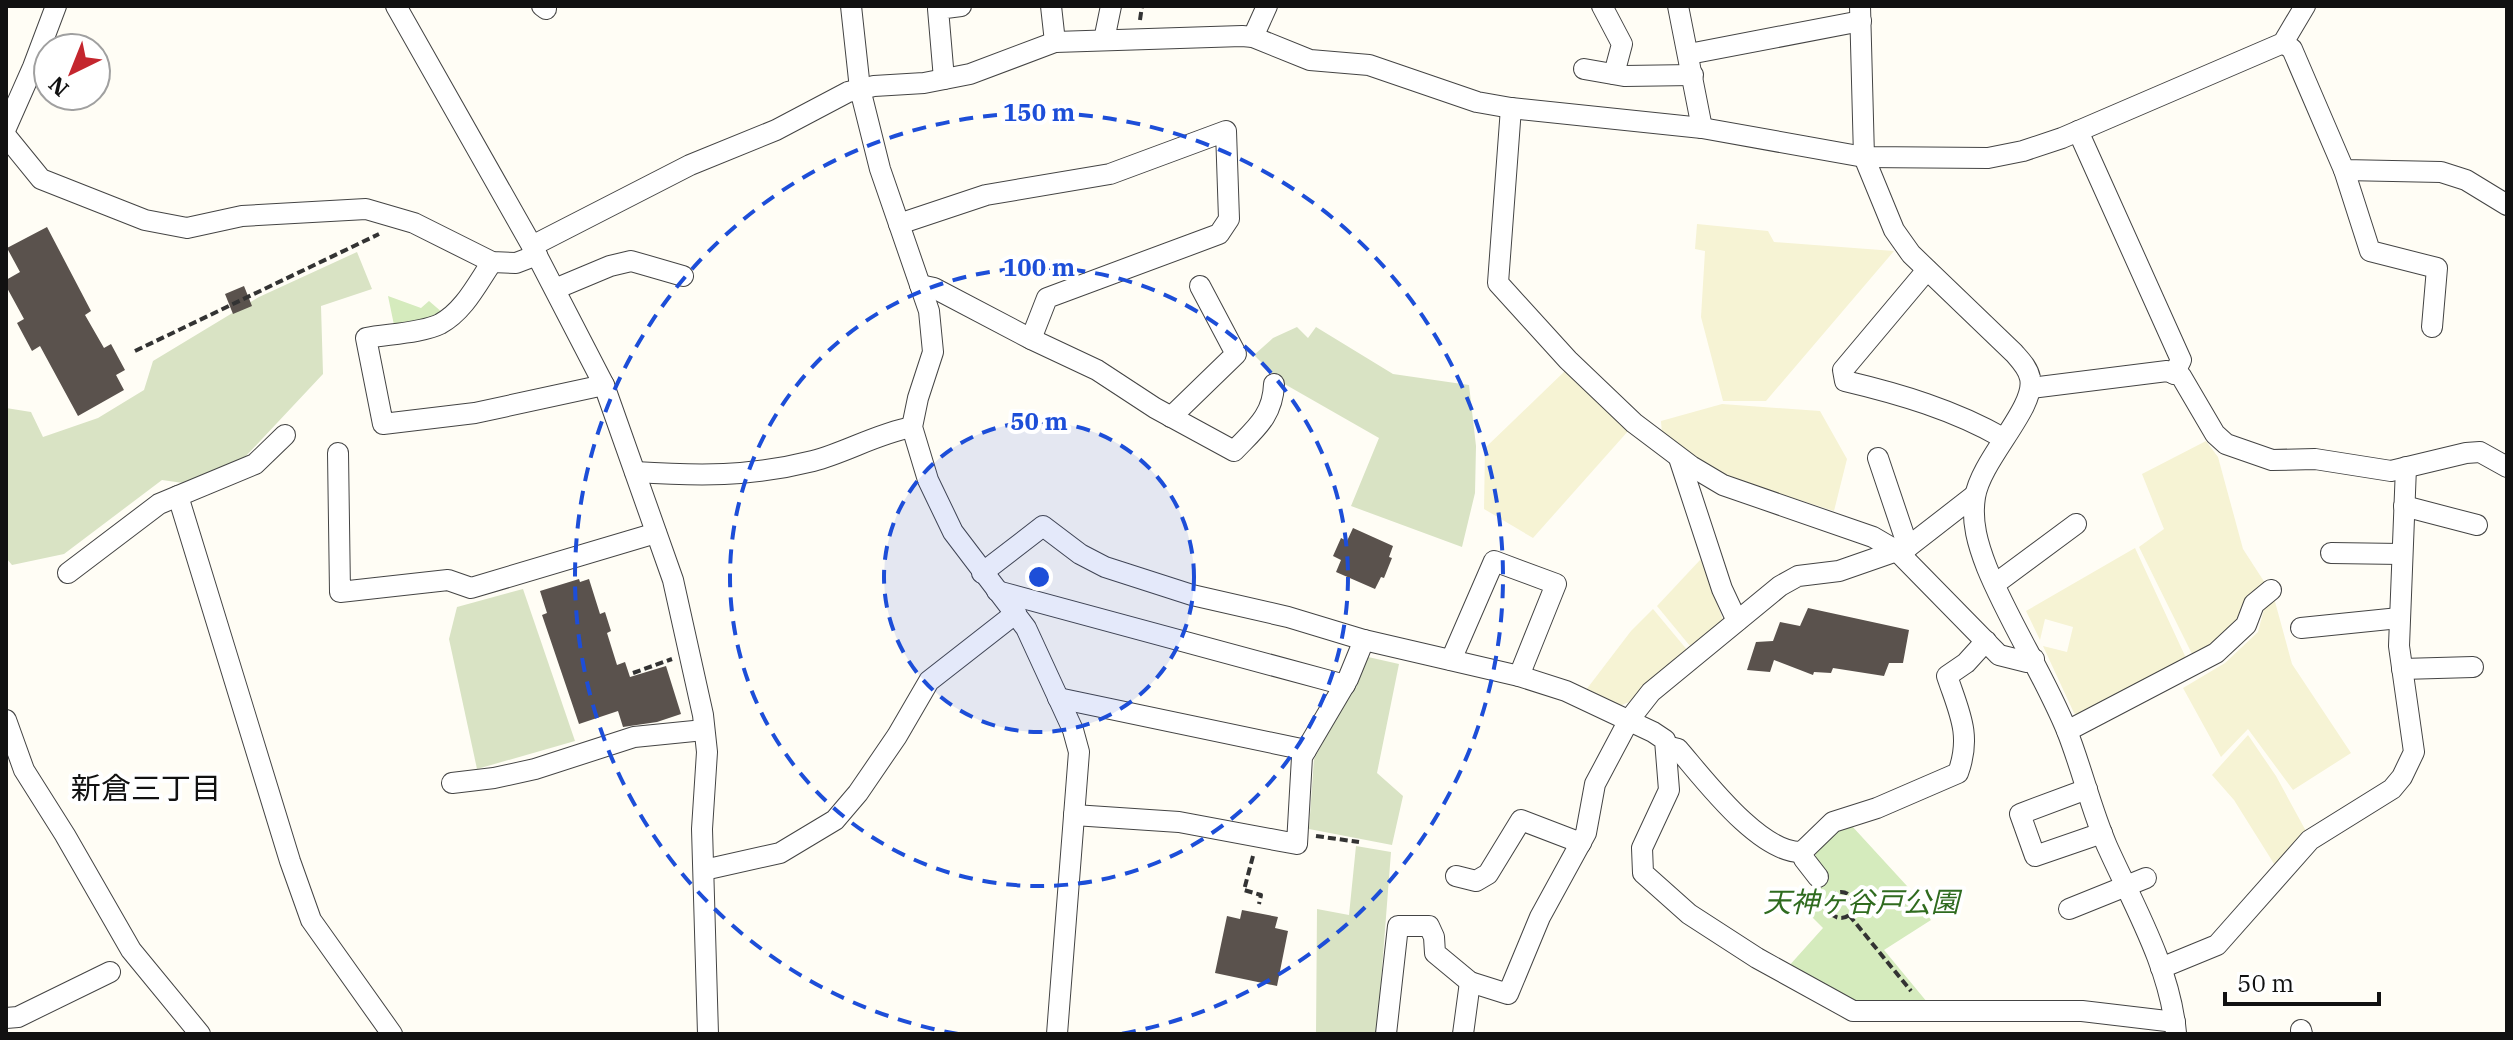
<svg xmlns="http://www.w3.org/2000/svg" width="2513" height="1040" font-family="'IBM Plex Serif','Noto Sans JP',serif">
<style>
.farmland{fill:#f6f3d4}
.green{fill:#d5ebbd}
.cemetery{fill:#d9e3c4}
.building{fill:#5a524d}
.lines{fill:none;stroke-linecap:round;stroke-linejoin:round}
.minor-casing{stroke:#444;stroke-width:22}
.path{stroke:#333;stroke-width:4;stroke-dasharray:8 4;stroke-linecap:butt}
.minor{stroke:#fff;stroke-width:20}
.ring{fill:none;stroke:#1d4ed8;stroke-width:4;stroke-dasharray:14 10}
.labels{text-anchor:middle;stroke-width:8;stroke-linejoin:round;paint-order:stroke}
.park-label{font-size:28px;font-style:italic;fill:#2f6b1f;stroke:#fff}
.neighbourhood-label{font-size:30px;fill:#111;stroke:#fff}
.centre{fill:#1d4ed8;stroke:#fff;stroke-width:4}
.ring-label{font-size:24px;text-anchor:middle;font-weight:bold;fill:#1d4ed8;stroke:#fff;stroke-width:8;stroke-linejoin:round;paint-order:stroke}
</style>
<rect width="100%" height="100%" fill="#fffdf5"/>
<g class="farmland">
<polygon points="1697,224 1768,231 1774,242 1894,251 1766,401 1723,401 1701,317 1705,251 1695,249"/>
<polygon points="1567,369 1629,430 1533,538 1484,509 1485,448"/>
<polygon points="1722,404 1820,411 1847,459 1834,511 1733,479 1692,461 1662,435 1661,421"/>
<polygon points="2206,441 2218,457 2243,549 2265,583 2240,618 2213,645 2193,656 2139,547 2164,529 2142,474"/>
<polygon points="2135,548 2186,658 2080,716 2074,713 2043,646 2067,652 2073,627 2045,619 2040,640 2026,611"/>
<polygon points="1701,559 1723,620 1690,646 1657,606"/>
<polygon points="2274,598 2292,664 2351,753 2293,790 2248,729 2221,757 2183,688 2225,663 2258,632 2264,609"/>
<polygon points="1653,609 1688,651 1646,684 1629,702 1617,707 1586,690 1631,631"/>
<polygon points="2248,735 2276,776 2307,833 2276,867 2234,800 2212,775"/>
</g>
<g class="green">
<polygon points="388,296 421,308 429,301 443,313 439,317 394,325"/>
<polygon points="1851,825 1907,886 1931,920 1884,950 1927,1002 1857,1005 1788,967 1823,928 1798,903 1825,872 1817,861 1815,853 1841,829"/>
</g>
<g class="cemetery">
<polygon points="357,252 372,289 321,306 323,374 245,457 183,483 162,480 64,554 12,565 6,558 6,408 31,412 43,437 98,418 144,390 153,361 259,297"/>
<polygon points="1297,327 1308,338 1316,327 1393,374 1469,385 1476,446 1475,493 1462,547 1351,506 1379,438 1281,382 1254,355 1273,338"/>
<polygon points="523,589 575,741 477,769 449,639 457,607"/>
<polygon points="1368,657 1399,664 1377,773 1403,796 1392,845 1309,829 1314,759"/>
<polygon points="1356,846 1391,852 1377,1034 1316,1034 1317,909 1349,915"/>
</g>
<g class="building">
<polygon points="47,227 91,311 85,315 104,348 111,344 125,370 116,375 124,390 78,416 40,346 32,351 17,323 24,319 6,286 6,280 20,272 7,248"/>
<polygon points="244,286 252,306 233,314 225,294"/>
<polygon points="1353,528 1393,546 1389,557 1392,558 1384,578 1381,577 1375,589 1336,572 1341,560 1333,556 1341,538 1347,541"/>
<polygon points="579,579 580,582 589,579 600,614 605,612 611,631 607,633 617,665 625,662 630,677 666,666 681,714 657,722 623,727 618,711 579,724 542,615 547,613 540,591"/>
<polygon points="1808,608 1909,630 1903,663 1889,663 1884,676 1833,668 1831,673 1814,672 1813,675 1774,660 1770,672 1747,670 1756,642 1773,641 1780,622 1800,626"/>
<polygon points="1242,910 1278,917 1275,928 1288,931 1277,986 1215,973 1227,916 1240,919"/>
</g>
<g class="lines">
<g class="minor-casing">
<g id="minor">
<polyline points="396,6 532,246 604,385 673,580 703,715 707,752 702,829 708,1034"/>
<polyline points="542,6 546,9"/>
<polyline points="851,6 860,89 880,169 929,311 933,352 918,398 912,427 928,480 953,532 1026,628 1073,730 1079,752 1057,1034"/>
<polyline points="1051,6 1055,42"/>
<polyline points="1602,6 1622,44 1614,74"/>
<polyline points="1678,6 1702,128"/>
<path d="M1860 6 1864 157 1894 230 1911 254 2014 353C2021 361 2028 368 2030 378 2037 407 1981 459 1975 497 1971 522 1978 545 1987 568 2010 624 2044 675 2067 731 2082 769 2091 809 2107 846 2134 906 2170 967 2176 1033"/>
<polyline points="1253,37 1267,6"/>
<polyline points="1104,40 1111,6"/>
<polyline points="2283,43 2292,49 2344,170 2441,172 2466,180 2507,205"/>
<polyline points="1689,54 1861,21"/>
<polyline points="1584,69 1624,76 1693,75"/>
<polyline points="944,79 938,9 961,6"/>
<polyline points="1511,108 1498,283 1568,360 1634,423 1691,466 1723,485 1873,537 1897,551 1999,655 2027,662 2034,659"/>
<polyline points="6,128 33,67 56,6"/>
<polyline points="2078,131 2181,360 2174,374"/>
<polyline points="6,136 41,179 145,220 187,228 242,216 366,209 414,223 492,262 516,263 537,255"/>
<polyline points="2344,170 2370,251 2437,268 2432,327"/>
<polyline points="899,224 986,195 1110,174 1226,131 1229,219 1219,234 1047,298 1031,339"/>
<polyline points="532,246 690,165 776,130 848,92 874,86 924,83 970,74 1055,42 1242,36 1253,37 1310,60 1369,65 1477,102 1511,108 1702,128 1864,157 1988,158 2023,151 2062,138 2283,43 2305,6"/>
<path d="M492 262C477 284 464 311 440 324 422 333 387 334 366 338L383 424 475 413 604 385"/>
<path d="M1927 270 1843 370 1845 381C1900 394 1954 410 2003 438"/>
<path d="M920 285 934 288 1031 339 1097 370 1155 408 1234 451C1255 429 1273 416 1274 384"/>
<polyline points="555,289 610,266 631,261 683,276"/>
<polyline points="2031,388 2167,371 2181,376 2215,434 2226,444 2272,460 2315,459 2391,471 2466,453 2480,452 2507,467"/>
<polyline points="1171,417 1236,354 1200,286"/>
<polyline points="338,453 340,592 448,580 471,588 656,533"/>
<polyline points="1679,458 1722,589 1737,621"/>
<polyline points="1878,458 1908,547"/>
<path d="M635 472C699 476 749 477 813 461 847 452 876 434 912 427"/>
<polyline points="178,496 290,861 311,920 392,1034"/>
<polyline points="2404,506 2477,525"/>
<polyline points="2331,553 2401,554"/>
<polyline points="68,573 159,504 255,464 285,435"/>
<polyline points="982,573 1043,526 1080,554 1105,567 1192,595 1288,617 1364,640 1519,676 1566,691 1653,732 1665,740 1669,790 1642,848 1643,873 1689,914 1757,958 1853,1011 2082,1011 2175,1022"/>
<polyline points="1995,584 2076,524"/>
<polyline points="997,591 1345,685"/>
<polyline points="2301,628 2399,618"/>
<polyline points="1451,660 1494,561 1556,584 1519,676"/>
<polyline points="2402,669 2473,667"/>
<polyline points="1058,698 1306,750"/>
<polyline points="6,720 24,770 65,835 131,950 200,1034"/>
<polyline points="2067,731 2216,653 2246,625 2254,604 2271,590"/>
<path d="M1666 746 1678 749C1704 779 1760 854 1802 852L1833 822 1877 808 1958 773C1972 735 1959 712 1947 676L1966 663 1986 641"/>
<polyline points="452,783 494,778 535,769 634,737 704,730"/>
<polyline points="2087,789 2020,814 2035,856 2102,833"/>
<polyline points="1074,815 1179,822 1297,844 1302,757 1348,679 1364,640"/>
<polyline points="1802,852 1804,859 1818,877"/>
<polyline points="704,870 780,853 835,820 858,793 897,736 929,681 1016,613"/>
<polyline points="1456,876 1476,881 1488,874 1521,820 1581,843"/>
<polyline points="2069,909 2146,878"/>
<polyline points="2161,968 2217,945 2310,840 2392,789 2402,777 2414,752 2399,646 2406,467"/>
<polyline points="6,1018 18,1017 110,972"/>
<polyline points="2301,1030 2302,1034"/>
<polyline points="1386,1034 1398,926 1429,926 1434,937 1435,953 1470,982 1508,994 1540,917 1586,833 1595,784 1629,720 1651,692 1780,586 1798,576 1839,571 1908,547 1975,495"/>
<polyline points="1463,1034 1470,982"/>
</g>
</g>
<g class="path">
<polyline points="1140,20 1142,6"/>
<polyline points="135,351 379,234"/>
<polyline points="633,673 672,659"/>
<polyline points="1316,836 1359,842"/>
<polyline points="1253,856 1244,890 1261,895 1259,904"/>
<circle cx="1841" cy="905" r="13"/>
<polyline points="1849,915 1911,991"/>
</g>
<use href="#minor" class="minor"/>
</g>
<circle cx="1039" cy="577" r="155" fill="#1d4ed8" fill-opacity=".12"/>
<g class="ring">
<circle cx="1039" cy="577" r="155"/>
<circle cx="1039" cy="577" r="309"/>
<path d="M958 1034A464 464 0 1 1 1120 1034"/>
</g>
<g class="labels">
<g class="park-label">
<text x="1861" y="912">天神ヶ谷戸公園</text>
</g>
<g class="neighbourhood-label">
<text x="146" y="799">新倉三丁目</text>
</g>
</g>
<circle cx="1039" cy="577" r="12" class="centre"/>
<g class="ring-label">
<text x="1039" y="121">150 m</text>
<text x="1039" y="276">100 m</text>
<text x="1039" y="430">50 m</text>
</g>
<rect width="2513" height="1040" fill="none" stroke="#111111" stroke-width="16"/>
<g transform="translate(72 72) rotate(223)"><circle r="38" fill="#ffffff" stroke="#a0a0a0" stroke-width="2"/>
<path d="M0-6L14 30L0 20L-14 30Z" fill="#c4262e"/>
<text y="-12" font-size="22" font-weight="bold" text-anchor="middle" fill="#111111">N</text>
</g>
<path d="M2225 992v12h154v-12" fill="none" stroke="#111111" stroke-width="4"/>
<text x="2237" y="992" font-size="24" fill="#111111" stroke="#ffffff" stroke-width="6" paint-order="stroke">50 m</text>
</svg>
